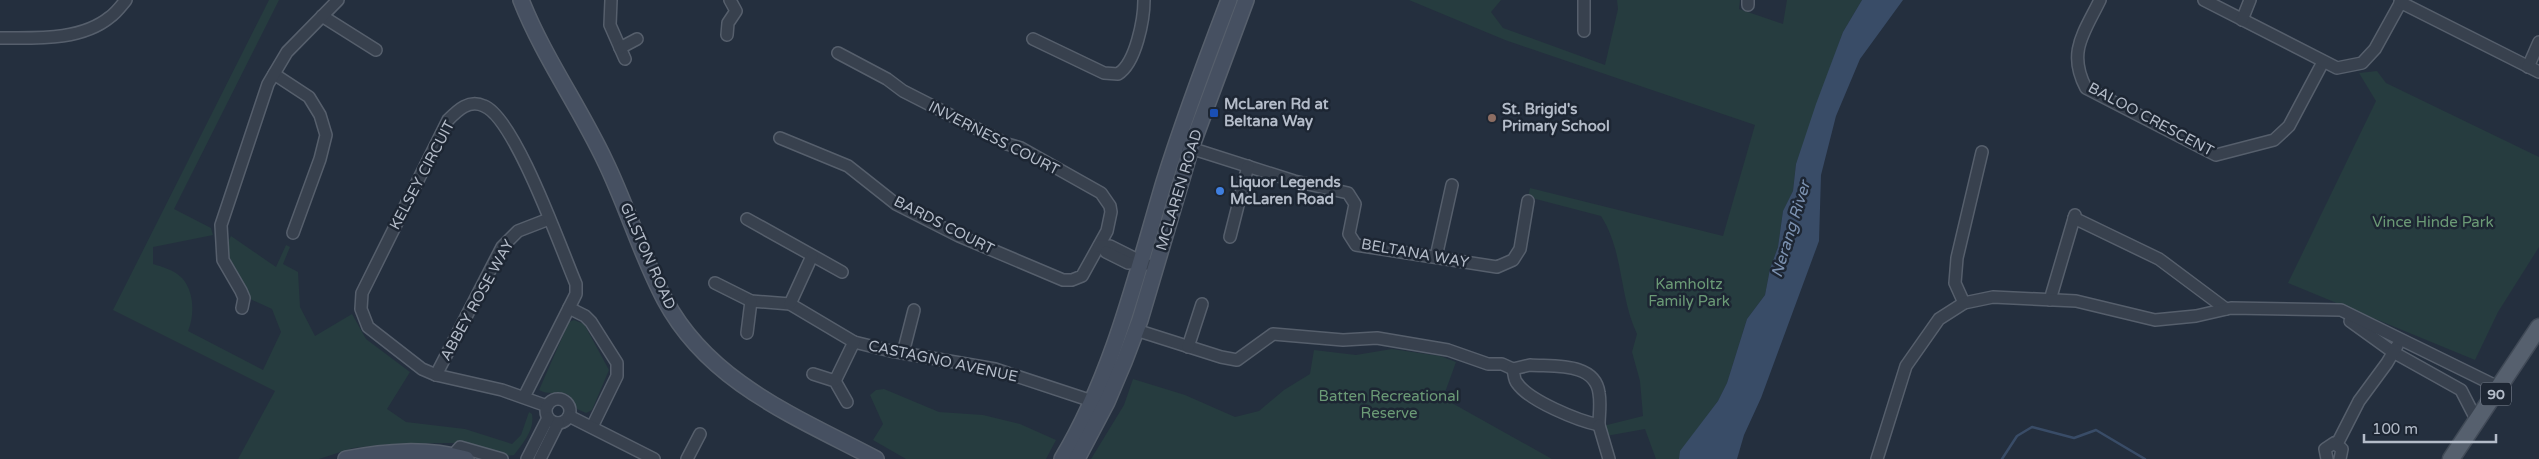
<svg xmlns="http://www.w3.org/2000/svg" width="2539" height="459" font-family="'Varela Round',sans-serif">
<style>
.green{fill:#263c3f}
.water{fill:#394c67}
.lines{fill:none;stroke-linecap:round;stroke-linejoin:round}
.stream{stroke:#394c67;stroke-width:2.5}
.street-casing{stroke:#565f6c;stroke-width:14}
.secondary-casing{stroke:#565f6c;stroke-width:18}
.primary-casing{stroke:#414a57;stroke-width:19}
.street{stroke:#38414e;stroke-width:11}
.secondary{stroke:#465061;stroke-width:15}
.primary{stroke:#56606e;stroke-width:16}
.transit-dot{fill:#1a4fb4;stroke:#1d2633;stroke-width:2}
.education-dot{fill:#8d6e63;stroke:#1d2633;stroke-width:2}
.shop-dot{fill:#3f7fe0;stroke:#1d2633;stroke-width:2}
.labels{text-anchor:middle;stroke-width:5;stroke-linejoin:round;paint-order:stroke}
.shield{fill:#1d2633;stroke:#878f9c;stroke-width:1}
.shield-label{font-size:14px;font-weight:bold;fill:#b4bcc9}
.poi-label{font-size:15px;font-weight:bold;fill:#b4bcc9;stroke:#1d2633;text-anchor:start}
.street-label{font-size:15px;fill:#b4bcc9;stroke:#1d2633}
.park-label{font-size:15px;fill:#6b9a76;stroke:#1d2633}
.water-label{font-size:16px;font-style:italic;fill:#7c92b1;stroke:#1d2633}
</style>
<rect width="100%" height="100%" fill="#242f3e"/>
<g class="green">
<path d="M269 0H279L174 209 211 228 213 235 153 247V264C163 267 174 270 182 278 194 291 195 315 188 331L263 370 281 332 272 309 250 299C247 293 245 286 242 280 235 265 221 253 231 236L276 267 286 245 290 247 283 264 298 272 300 307 315 336 352 314 366 339 410 372 387 409 406 422 465 429 512 444 521 435 529 412 532 414C535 430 523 443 514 455L506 456 468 443H447L391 444 353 448 319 459H238L275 391 113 310Z"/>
<path d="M1409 0H1501L1491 12 1503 28 1605 65 1618 9 1617 0H1740L1739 9 1783 24 1787 0H1862L1843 32 1796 164 1793 191 1783 211 1778 247 1770 269 1765 295 1747 319 1727 383 1718 401 1681 451 1679 459H1656L1645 429 1606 436 1603 426 1643 416 1640 381 1632 352 1637 334C1619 296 1624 252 1601 216L1528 197 1530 188 1723 236 1755 125 1505 40Z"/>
<polygon points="2377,71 2386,83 2539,157 2539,247 2498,312 2475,360 2288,283 2376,101 2359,73"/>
<path d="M574 320 584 324 609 370 592 410 586 413 577 409C568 382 555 399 539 390L569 322Z"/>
<polygon points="1392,349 1440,356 1456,362 1443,398 1552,459 1091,459 1124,405 1133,379 1185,395 1235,417 1259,411 1284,390 1310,374 1314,350 1356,355"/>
<polygon points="884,389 939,412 983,415 1020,424 1056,440 1046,459 906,459 873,440 883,424 870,395 876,390"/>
</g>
<polygon class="water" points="1862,0 1903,0 1860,59 1836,116 1821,175 1819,241 1761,398 1744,435 1737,459 1679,459 1680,451 1718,401 1727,383 1747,319 1765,295 1770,269 1778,247 1783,211 1793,191 1796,164 1816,104 1843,32"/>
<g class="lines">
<polyline class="stream" points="2002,459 2017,436 2032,427 2074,438 2096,430 2145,459"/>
<g class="street-casing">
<g id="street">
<polyline points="611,0 610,25 625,59"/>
<path d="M2100 0C2084 33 2067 52 2086 88L2216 155 2274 140 2289 126 2323 62"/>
<polyline points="2204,0 2337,68 2362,63 2375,49 2402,0"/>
<polyline points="2400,2 2539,72"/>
<polyline points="1748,5 1748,0"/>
<polyline points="322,16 376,50"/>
<polyline points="2242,20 2250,0"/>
<polyline points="1584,31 1584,0"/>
<polyline points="727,35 728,23 736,11 730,0"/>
<path d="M0 38C35 38 81 41 110 17 116 13 121 6 126 0"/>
<path d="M1033 39 1104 73 1118 74C1136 63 1144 19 1144 0"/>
<polyline points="620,48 637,39"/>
<polyline points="2528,67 2539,42"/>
<polyline points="274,74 309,97 320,115 326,135 320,159 293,233"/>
<polyline points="780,138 848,166 896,204 959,236 1063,280 1072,280 1082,276 1107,231 1111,212 1110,206 1101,193 1021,148 1007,144 903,91 887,79 838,53"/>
<polyline points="1184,146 1294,181 1348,193 1355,204 1349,234 1356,245 1497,267 1513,260 1520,249 1528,201"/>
<polyline points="2074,218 2159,259 2226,309"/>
<polyline points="747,219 842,272"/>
<polyline points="1230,237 1248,166"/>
<polyline points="1099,246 1110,246 1146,264"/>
<polyline points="1106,252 1128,263 1140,262"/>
<polyline points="1436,257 1452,185"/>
<polyline points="715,283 751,301 790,304 854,342 891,351 995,369 1092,401"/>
<polyline points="2050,300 2075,215"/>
<polyline points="1964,303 1955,283 1957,258 1982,152"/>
<polyline points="790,304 812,256"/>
<polyline points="242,308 244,298 241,291 223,260 221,225 268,84 287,52 338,0"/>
<polyline points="569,308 585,316 591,322 617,363 617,376 592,427"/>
<polyline points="2350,321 2393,352 2461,390 2477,421"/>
<polyline points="1136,330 1221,357 1237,360 1273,334 1343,340 1377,338 1448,350 1488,364 1502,364 1513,369"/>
<polyline points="747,333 751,301"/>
<polyline points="1188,347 1202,304"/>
<polyline points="903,353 914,310"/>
<path d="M1530 365C1554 367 1595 362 1599 393 1601 404 1599 415 1599 425 1579 421 1529 401 1517 383 1514 380 1514 373 1513 369Z"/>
<polyline points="813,374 835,381 847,402"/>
<polyline points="436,375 502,247 518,231 549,219"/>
<polyline points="835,381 854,342"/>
<path d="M524 397 576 294V284C561 249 515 118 484 106 469 99 458 110 448 120L362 293 361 309 368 327 422 369 436 375 502 390 547 406"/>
<circle cx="558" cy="411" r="12"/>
<polyline points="569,416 654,459"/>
<polyline points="1599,425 1609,459"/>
<polyline points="2337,444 2359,401 2387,363 2397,346"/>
<polyline points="453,455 460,447 502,459"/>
<polyline points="527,459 548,418"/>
<polyline points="540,459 558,423"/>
<polyline points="687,459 700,434"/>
<polyline points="1877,459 1906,366 1939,319 1964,303 1993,297 2076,301 2155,320 2196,316 2231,308 2341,310 2500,388"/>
<polyline points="2327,459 2325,449 2334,443 2342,449 2340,459"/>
</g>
</g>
<g class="secondary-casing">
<g id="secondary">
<path d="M521 0C543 56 579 106 605 161 627 206 641 255 665 300 709 383 797 417 876 459"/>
<path d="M346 459C387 451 426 448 466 459"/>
<path d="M1062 459C1113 374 1136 276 1164 182 1183 121 1206 60 1229 0"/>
<polyline points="1077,459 1107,402 1124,362 1140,320 1191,148 1246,0"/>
</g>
</g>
<g class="primary-casing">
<polyline id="primary" points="2451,459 2539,327"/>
</g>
<use href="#street" class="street"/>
<use href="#secondary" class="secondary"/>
<use href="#primary" class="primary"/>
</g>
<rect class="transit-dot" x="1209" y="108" width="10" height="10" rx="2.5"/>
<circle class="education-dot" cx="1492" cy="118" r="5"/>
<circle class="shop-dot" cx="1220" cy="191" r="5"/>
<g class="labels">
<rect class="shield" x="2481" y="382.5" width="30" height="23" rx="4"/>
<g class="shield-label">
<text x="2496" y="399">90</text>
</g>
<g class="poi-label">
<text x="1224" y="109">McLaren Rd at<tspan x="1224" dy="17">Beltana Way</tspan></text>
<text x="1502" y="114">St. Brigid's<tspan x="1502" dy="17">Primary School</tspan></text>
<text x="1230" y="187">Liquor Legends<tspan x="1230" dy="17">McLaren Road</tspan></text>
</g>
<g class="street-label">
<text transform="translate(2151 119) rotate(28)" y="5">BALOO CRESCENT</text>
<text transform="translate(994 138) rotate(27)" y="5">INVERNESS COURT</text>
<text transform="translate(422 175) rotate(-62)" y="5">KELSEY CIRCUIT</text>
<text transform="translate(1179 190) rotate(-73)" y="5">MCLAREN ROAD</text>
<text transform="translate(944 225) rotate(27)" y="5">BARDS COURT</text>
<text transform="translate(1415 253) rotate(10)" y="5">BELTANA WAY</text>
<text transform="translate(648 256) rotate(66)" y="5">GILSTON ROAD</text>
<text transform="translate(477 300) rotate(-61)" y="5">ABBEY ROSE WAY</text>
<text transform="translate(943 361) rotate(12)" y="5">CASTAGNO AVENUE</text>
</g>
<g class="park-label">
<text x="2433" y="227">Vince Hinde Park</text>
<text x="1689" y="289">Kamholtz<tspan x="1689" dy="17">Family Park</tspan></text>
<text x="1389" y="401">Batten Recreational<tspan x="1389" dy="17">Reserve</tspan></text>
</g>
<g class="water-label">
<text transform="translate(1790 229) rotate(-73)" y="6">Nerang River</text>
</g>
</g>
<path d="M2364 434v8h132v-8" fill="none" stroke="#b4bcc9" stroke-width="2.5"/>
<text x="2372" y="434" font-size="15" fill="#b4bcc9" stroke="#1d2633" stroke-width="4" paint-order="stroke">100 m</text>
</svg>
